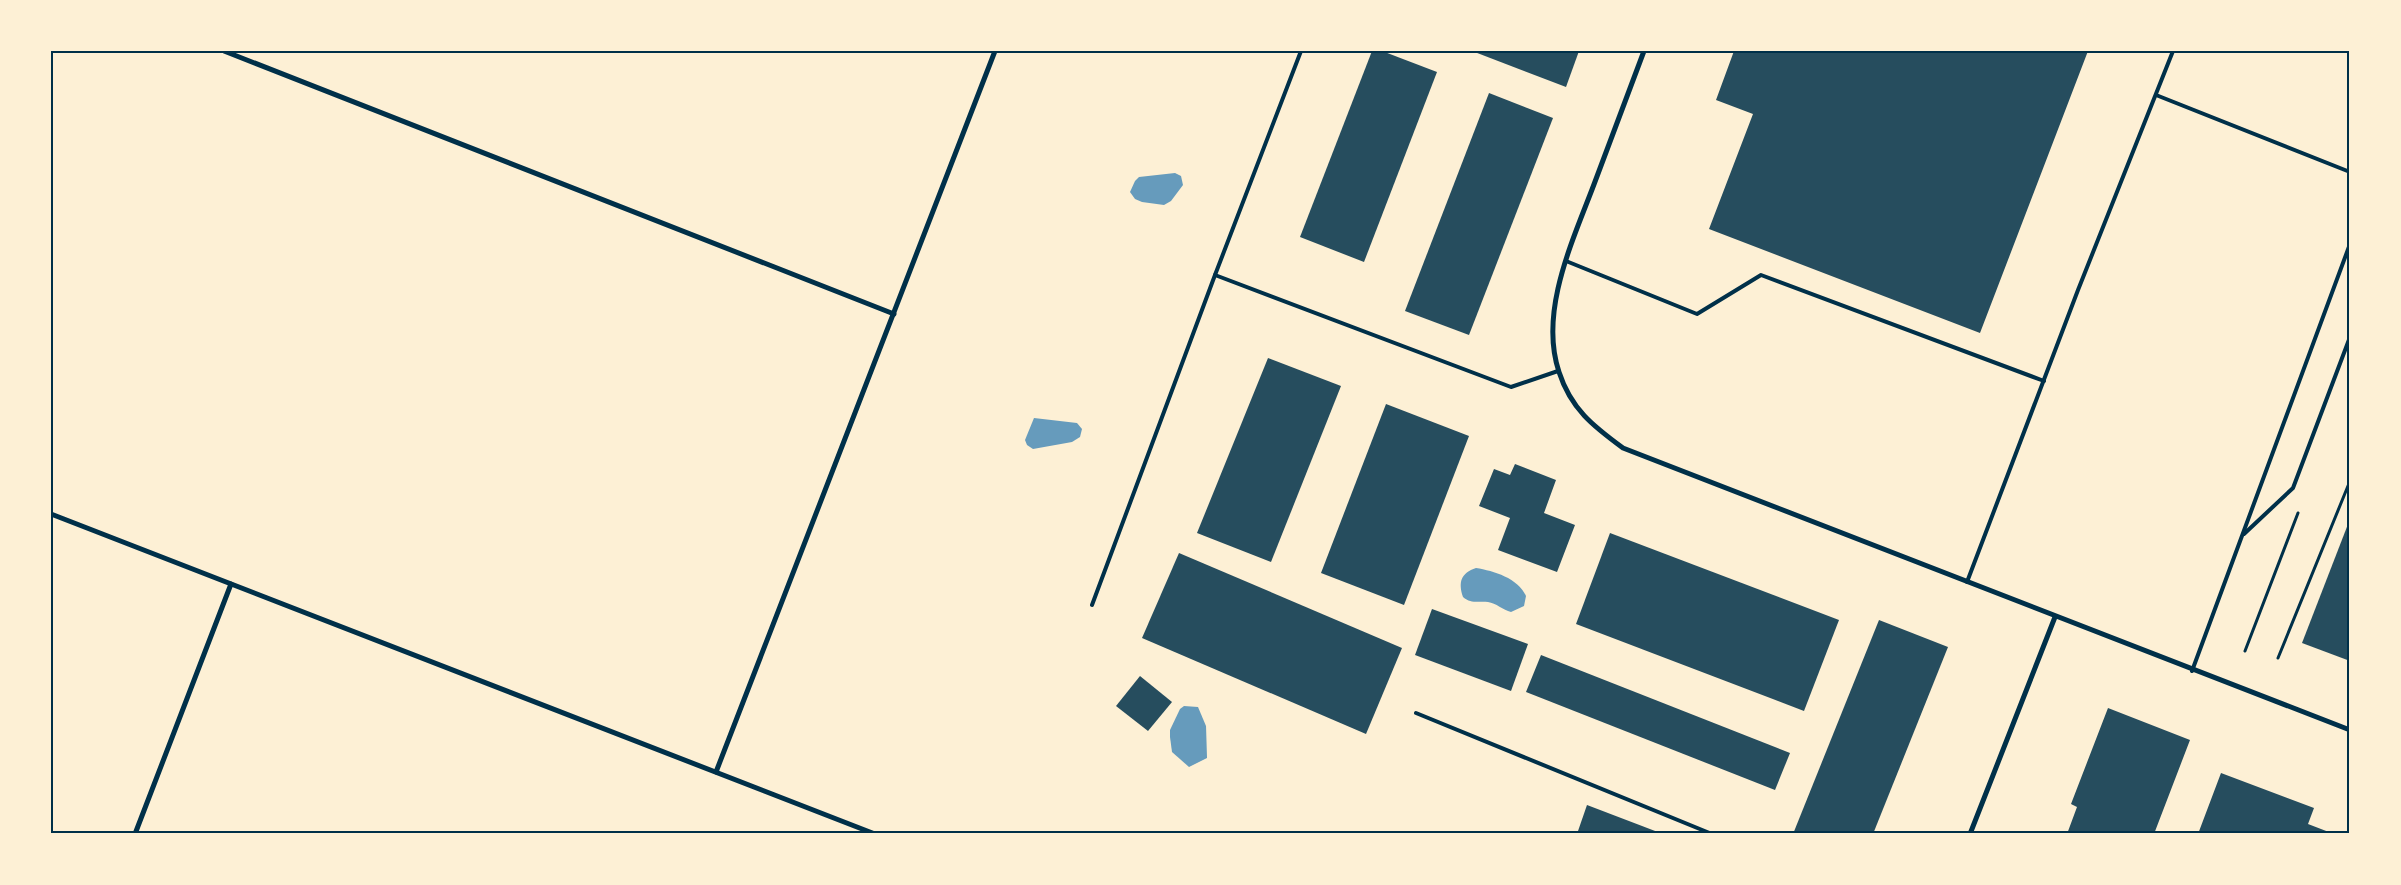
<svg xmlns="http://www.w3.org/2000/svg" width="2401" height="885" font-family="'Sofia Sans Condensed',sans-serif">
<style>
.water{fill:#669bbc}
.building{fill:#264d5e}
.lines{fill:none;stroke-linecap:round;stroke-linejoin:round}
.path{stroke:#003049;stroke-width:3}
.service{stroke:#003049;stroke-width:4}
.minor{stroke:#003049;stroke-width:5}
.neatline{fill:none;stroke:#003049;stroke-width:2}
</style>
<rect width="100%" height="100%" fill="#fdf0d5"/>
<g class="water">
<polygon points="1175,173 1181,176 1183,185 1171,201 1164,205 1142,202 1135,199 1130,192 1135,181 1139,177"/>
<polygon points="1034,418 1077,423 1082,429 1080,437 1072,442 1033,449 1027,445 1025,440"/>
<path d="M1476 568C1494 571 1518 578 1526 596L1524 606 1511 612C1503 610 1496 603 1488 602 1478 601 1471 604 1463 597 1458 582 1461 573 1476 568Z"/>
<polygon points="1184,706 1198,707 1206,726 1207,758 1189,767 1172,752 1170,737 1170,730 1180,709"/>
</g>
<g class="building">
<polygon points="1372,51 1382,51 1437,72 1364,262 1300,237"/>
<polygon points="1472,51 1579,51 1566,87"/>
<polygon points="1734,51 2088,51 1980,333 1709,229 1753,114 1716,100"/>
<polygon points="1489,93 1553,118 1469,335 1405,311"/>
<polygon points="1268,358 1341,386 1271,562 1197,533"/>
<polygon points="1386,404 1469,436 1404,605 1321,573"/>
<polygon points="1515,464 1556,480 1544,513 1575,525 1557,572 1498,550 1510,518 1479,506 1494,469 1510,475"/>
<polygon points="2350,519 2350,661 2302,643"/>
<polygon points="1610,533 1839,620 1804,711 1576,624"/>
<polygon points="1179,553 1402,648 1366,734 1142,638"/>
<polygon points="1432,609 1528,644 1511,691 1415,655"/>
<polygon points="1879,620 1948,647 1873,834 1793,834"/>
<polygon points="1541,655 1790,753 1775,790 1526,692"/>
<polygon points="1140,676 1172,702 1148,731 1116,706"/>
<polygon points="2108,708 2190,740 2154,834 2067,834 2077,807 2071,804"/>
<polygon points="2221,773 2314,808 2308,824 2334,834 2198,834"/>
<polygon points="1587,805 1663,834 1585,834 1578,831"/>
</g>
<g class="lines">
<g class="path">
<polyline points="2245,651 2298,513"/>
<polyline points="2278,658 2350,481"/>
</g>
<g class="service">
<polyline points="2156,95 2350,172"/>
<polyline points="1566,261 1697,314 1761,275 2044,381"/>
<polyline points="1215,275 1511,387 1558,371"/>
<polyline points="2244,534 2293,488 2350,337"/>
<polyline points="1967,582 2078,290 2173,51"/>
<polyline points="1092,605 1215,275 1301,51"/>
<polyline points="2192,671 2350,244"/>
<polyline points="1416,713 1712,834"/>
</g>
<g class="minor">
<polyline points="224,51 894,314"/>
<path d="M1644 51C1628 94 1612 136 1596 179 1575 236 1538 310 1559 372 1571 409 1593 426 1623 448L2350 730"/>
<polyline points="51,514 875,834"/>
<polyline points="716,772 995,51"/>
<polyline points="135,834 231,584"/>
<polyline points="1970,834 2055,617"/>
</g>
</g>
<rect width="2401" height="885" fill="none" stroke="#fdf0d5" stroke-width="105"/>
<rect x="52" y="52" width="2296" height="780" class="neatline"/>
</svg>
